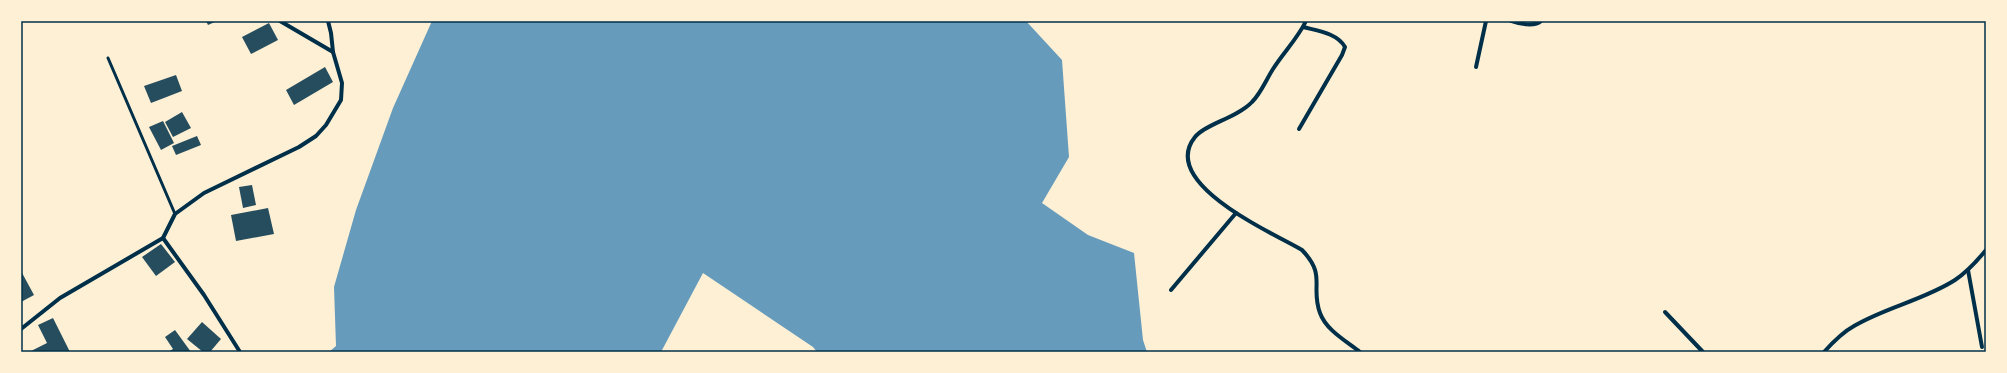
<svg xmlns="http://www.w3.org/2000/svg" width="2007" height="373" font-family="Arial,sans-serif">
<style>
.water{fill:#669bbc}
.building{fill:#264d5e}
.lines{fill:none;stroke-linecap:round;stroke-linejoin:round}
.service{stroke:#003049;stroke-width:3}
.minor{stroke:#003049;stroke-width:4}
.neatline{fill:none;stroke:#003049;stroke-width:1.5}
</style>
<rect width="100%" height="100%" fill="#fdf0d5"/>
<polygon class="water" points="432,21 1026,21 1062,60 1069,157 1042,203 1088,235 1134,253 1143,340 1147,352 817,352 813,347 703,273 661,352 329,352 336,346 334,287 356,210 393,108"/>
<g class="building">
<polygon points="206,21 217,21 208,25"/>
<polygon points="269,23 278,40 251,54 242,37"/>
<polygon points="325,67 333,82 294,105 286,90"/>
<polygon points="176,75 182,91 151,103 144,86"/>
<polygon points="182,112 191,128 173,137 165,122"/>
<polygon points="163,121 174,143 161,150 149,127"/>
<polygon points="197,136 201,145 176,155 172,146"/>
<polygon points="252,185 256,205 243,208 239,187"/>
<polygon points="268,208 274,234 236,241 231,215"/>
<polygon points="161,244 175,262 156,276 142,257"/>
<polygon points="21,271 34,295 21,302"/>
<polygon points="53,318 70,352 29,352 47,343 38,325"/>
<polygon points="202,322 221,339 210,352 203,352 187,339"/>
<polygon points="175,330 191,352 168,352 173,349 165,337"/>
</g>
<g class="lines">
<polyline class="service" points="108,58 175,214"/>
<g class="minor">
<polyline points="280,21 333,52"/>
<path d="M1306 21C1298 38 1283 53 1273 69 1266 80 1261 93 1252 102 1237 118 1205 124 1195 137 1158 183 1273 233 1302 250 1327 276 1310 286 1320 313 1326 330 1346 341 1360 352"/>
<path d="M1511 21C1519 24 1535 27 1541 21"/>
<polyline points="1476,67 1486,21"/>
<path d="M1299 129 1342 55 1345 47C1337 33 1318 31 1303 27"/>
<polyline points="163,238 204,295 240,352"/>
<polyline points="1968,270 1982,347"/>
<polyline points="1171,290 1236,213"/>
<polyline points="1665,312 1703,352"/>
<polyline points="21,329 60,298 163,238 175,214 204,193 299,147 316,136 326,125 341,100 342,83 333,52 331,33 328,21"/>
<path d="M1824 352C1833 342 1843 332 1854 326 1886 307 1924 300 1955 280 1967 272 1977 261 1986 250"/>
</g>
</g>
<rect width="2007" height="373" fill="none" stroke="#fdf0d5" stroke-width="44"/>
<rect x="22" y="22" width="1963" height="329" class="neatline"/>
</svg>
